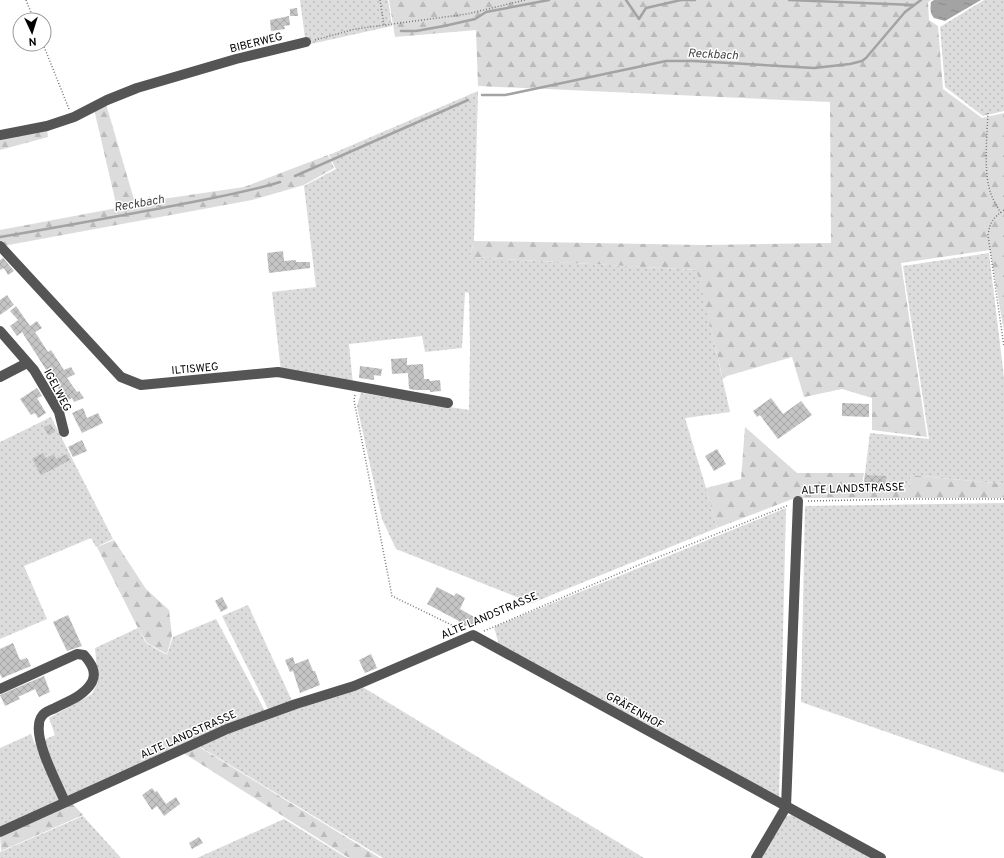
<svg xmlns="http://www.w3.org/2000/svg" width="1004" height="858" font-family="Overpass,sans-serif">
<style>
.grass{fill:url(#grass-dots)}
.forest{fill:url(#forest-firs)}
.water{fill:url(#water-ripples)}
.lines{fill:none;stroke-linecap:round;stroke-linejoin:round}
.stream{stroke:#a3a3a3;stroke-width:2.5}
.building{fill:url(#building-cross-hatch)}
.path{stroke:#777;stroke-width:1.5;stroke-dasharray:1 2;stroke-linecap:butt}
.minor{stroke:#555;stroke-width:10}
.labels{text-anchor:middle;stroke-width:3;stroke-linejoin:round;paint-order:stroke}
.street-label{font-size:11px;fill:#000;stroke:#fff}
.water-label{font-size:12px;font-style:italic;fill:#444;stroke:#fff}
</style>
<defs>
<pattern id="grass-dots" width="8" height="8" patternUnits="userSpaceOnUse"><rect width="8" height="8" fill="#dcdcdc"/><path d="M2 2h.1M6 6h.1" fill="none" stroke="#bbb" stroke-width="1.8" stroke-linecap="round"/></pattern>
<pattern id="forest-firs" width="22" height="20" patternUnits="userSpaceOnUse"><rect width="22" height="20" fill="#dcdcdc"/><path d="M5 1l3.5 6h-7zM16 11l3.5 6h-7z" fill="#bbb"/></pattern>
<pattern id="water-ripples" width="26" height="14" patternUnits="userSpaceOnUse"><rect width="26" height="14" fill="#a3a3a3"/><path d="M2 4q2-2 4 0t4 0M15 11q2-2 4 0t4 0" fill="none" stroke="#8b8b8b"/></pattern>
<pattern id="building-cross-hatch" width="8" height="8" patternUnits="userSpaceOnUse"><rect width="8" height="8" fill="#c4c4c4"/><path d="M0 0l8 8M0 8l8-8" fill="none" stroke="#a7a7a7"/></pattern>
</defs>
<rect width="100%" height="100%" fill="#fff"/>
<g class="grass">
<polygon points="300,0 388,0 392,26 306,45"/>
<polygon points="984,0 1004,0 1004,111 983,116 945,87 940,27"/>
<polygon points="478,91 474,241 470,257 698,270 730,412 685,418 706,488 717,528 532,603 396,549 382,519 357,406 361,393 469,410 470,348 469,293 465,292 462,348 425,352 422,336 349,344 353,384 281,371 272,292 316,287 304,186 336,169 329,155"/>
<polygon points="989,253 1004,377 1004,484 911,475 909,487 863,489 870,433 929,439 903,266"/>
<polygon points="51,417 113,539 96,547 91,538 24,566 47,619 0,639 0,442"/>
<polygon points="1004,503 1004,773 801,702 805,506"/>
<polygon points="786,508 779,799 499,645 494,627"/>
<polygon points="248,605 293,703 269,711 222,616"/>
<polygon points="216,619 265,711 0,829 0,748 31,734 35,744 55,735 49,718 92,694 98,682 95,648 138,628 146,643 167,655 173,637"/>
<polygon points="361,686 644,858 383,858 197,745"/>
<polygon points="792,815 877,858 762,858 786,816"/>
<polygon points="83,816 121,858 0,858 0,852"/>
<polygon points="284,819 347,858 197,858"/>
</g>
<g class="forest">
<polygon points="389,0 931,0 928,2 929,20 938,26 943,89 982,118 1004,113 1004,332 990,250 901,263 927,437 872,430 872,398 842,389 804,397 792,357 727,376 723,379 697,270 470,257 474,241 705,245 831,243 830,102 478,86 476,30 395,37"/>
<polygon points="106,104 135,203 244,187 328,155 334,168 304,185 252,200 3,246 0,243 0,230 117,208 94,109"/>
<polygon points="47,128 48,137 0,150 0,137"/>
<polygon points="745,427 797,473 864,473 861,490 909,487 911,475 1004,484 1004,498 795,498 717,528 706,488 741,479"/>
<polygon points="114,540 146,589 169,610 172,636 167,654 147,643 138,628 97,547"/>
<polygon points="196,745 380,858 349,858 182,752"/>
<polygon points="70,801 83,815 1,851 0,834"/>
</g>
<path class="water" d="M934 0H981L945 21 934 18C930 13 930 9 931 2Z"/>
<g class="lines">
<g class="stream">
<polyline points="626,0 639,19 646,8 681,0 695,0"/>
<polyline points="789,0 914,5"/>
<polyline points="401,31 416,31 444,26 475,19 486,12 549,0"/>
<polyline points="482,95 505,95 515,93 666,61 693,61 814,68 850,64 862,61 866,58 905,12 921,0"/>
<polyline points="295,176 468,100"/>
<path d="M0 237C54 228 108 218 162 208 201 200 241 194 280 182"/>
</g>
</g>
<g class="building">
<polygon points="297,8 298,16 290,16 290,9"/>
<polygon points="289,16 290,25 284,26 285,29 271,31 270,20"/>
<polygon points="283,251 284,261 296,260 296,262 310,262 310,268 269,273 267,253"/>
<polygon points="3,258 14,271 8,275 4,268 0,270 0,260"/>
<polygon points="7,295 14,305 0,315 0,300"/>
<polygon points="16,306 30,326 37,321 42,328 35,332 48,352 51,350 64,370 71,367 75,374 67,378 77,392 79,391 84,398 74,402 72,398 66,401 22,332 17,336 10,326 18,320 10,311"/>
<polygon points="407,358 407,365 423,364 424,379 429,379 430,381 440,380 441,391 430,392 430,390 416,390 409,389 408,373 392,374 391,359"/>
<polygon points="360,366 382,369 381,376 374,375 374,380 359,378"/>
<polygon points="37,388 42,396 37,398 46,413 38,418 35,413 31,415 20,399"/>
<polygon points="771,398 783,414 801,401 812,415 778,439 760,415 757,417 753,411"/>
<polygon points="842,403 869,404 869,417 842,416"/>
<polygon points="83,408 87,418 98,413 103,423 82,433 72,413"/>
<polygon points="51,424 55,432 48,435 44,427"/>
<polygon points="82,440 87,451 73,457 68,447"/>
<polygon points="717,449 726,464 714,471 705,456"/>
<polygon points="43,453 46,458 54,454 56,459 67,454 70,460 41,475 32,459"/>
<polygon points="865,475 886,476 885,488 864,487"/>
<polygon points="437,587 454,596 456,593 465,598 460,609 476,618 471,628 466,625 465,627 458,623 459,621 427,604"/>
<polygon points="222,597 228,608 221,612 215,601"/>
<polygon points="68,615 82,646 67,651 53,622"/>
<polygon points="13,643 20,660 27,658 31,666 2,678 0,674 0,649"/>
<polygon points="371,654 377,668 365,673 359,660"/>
<polygon points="293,657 295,664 308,659 313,671 315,671 320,685 300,693 293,671 290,672 285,660"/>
<polygon points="44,676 50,692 39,697 35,689 18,697 20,699 5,706 0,695"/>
<polygon points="152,788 155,792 157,791 166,804 176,797 180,804 164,816 157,806 152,810 142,795"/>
<polygon points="199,837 203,843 192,849 189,843"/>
</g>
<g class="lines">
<g class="path">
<polyline points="26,0 34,20"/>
<polyline points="380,0 384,25"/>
<polyline points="315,40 355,29 467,14 525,0"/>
<polyline points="43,44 69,109"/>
<path d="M988 113C987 132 984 169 989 187 991 197 996 205 1001 213"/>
<path d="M1004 210C993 218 990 222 988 235L1004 347"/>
<polyline points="355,395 354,400 392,596 462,630"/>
<polyline points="808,501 908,499 1004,499"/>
<polyline points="484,631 641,564 789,505"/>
</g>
<g class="minor">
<polyline points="0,135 47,126 74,117 107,100 137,88 236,59 306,42"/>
<polyline points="0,246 121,377 141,385 278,372 448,403"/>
<polyline points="0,331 34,370 59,412 64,432"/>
<polyline points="0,377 27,363"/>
<path d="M0 689 77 654 84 655C91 663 97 672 92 682 84 696 68 701 55 708 51 710 44 712 42 716 40 718 39 723 39 725 36 744 57 783 65 802"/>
<polyline points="0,832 227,729 296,704 354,686 473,635 881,858"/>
<polyline points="756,858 786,807 798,501"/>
</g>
</g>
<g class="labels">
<g class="street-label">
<text transform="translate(256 42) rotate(-14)" y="4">BIBERWEG</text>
<text transform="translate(195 368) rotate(-5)" y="4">ILTISWEG</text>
<text transform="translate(58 390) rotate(62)" y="4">IGELWEG</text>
<text transform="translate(853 488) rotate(-2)" y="4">ALTE LANDSTRASSE</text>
<text transform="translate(489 615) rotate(-23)" y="4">ALTE LANDSTRASSE</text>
<text transform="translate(635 710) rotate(29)" y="4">GRÄFENHOF</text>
<text transform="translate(188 734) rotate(-24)" y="4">ALTE LANDSTRASSE</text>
</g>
<g class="water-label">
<text transform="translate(713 54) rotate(3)" y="4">Reckbach</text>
<text transform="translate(139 203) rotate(-10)" y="4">Reckbach</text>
</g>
</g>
<g transform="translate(32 32) rotate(176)"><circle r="19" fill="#ffffff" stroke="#999999"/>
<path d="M0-3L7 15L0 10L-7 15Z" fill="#000000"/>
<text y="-6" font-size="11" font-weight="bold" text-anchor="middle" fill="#000000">N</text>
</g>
</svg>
